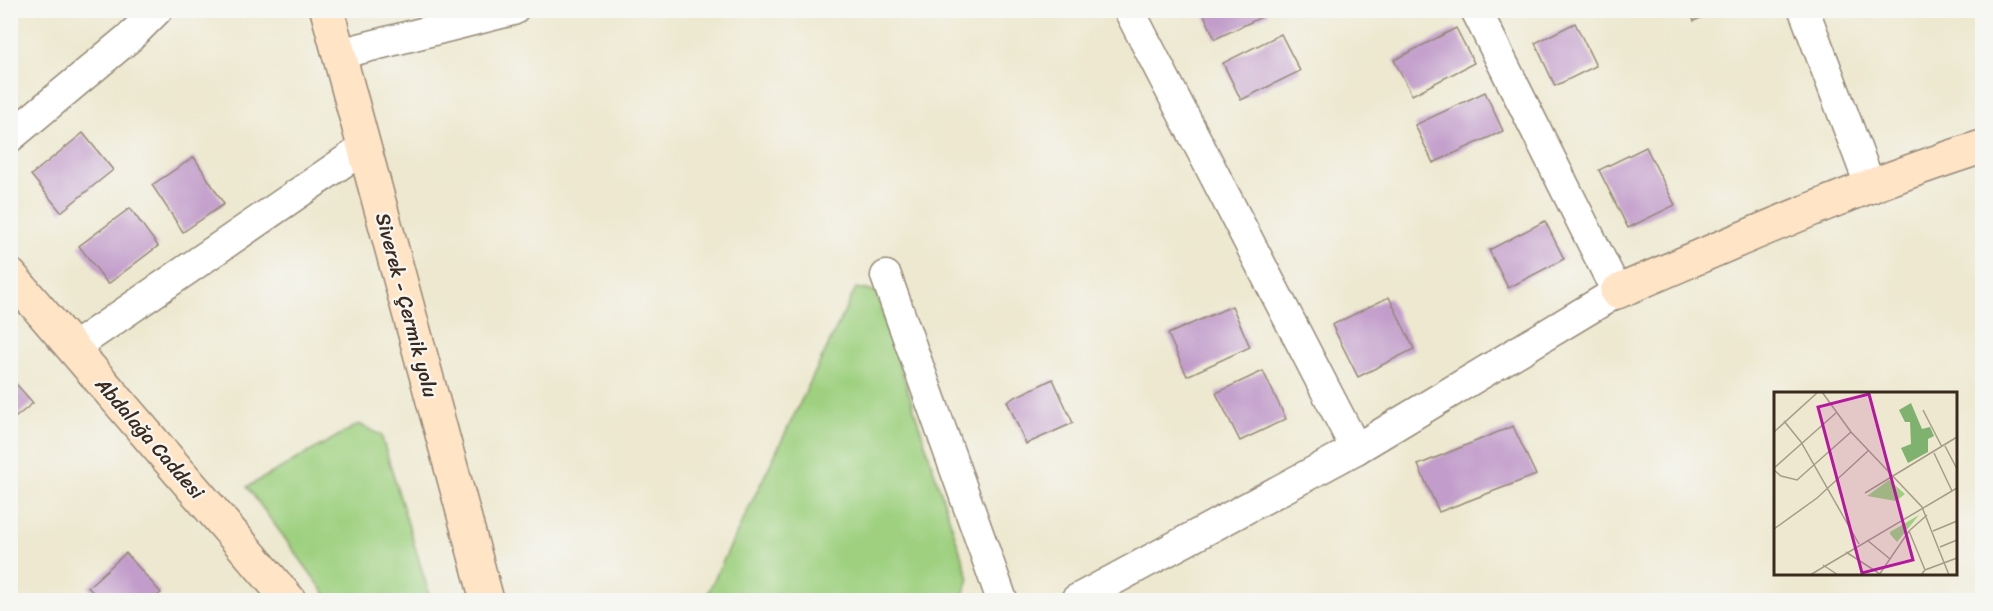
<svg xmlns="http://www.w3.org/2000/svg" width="1993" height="611" font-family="Sriracha,sans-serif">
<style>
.green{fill:#9ed07f;stroke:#6c7d4e;stroke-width:1.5}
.building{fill:#c29dcb}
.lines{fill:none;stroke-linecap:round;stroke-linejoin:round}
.street-casing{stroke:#948976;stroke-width:33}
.secondary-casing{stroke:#948976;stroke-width:36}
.street{stroke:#fff;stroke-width:30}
.secondary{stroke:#ffe4c6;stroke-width:33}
.labels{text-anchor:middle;stroke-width:4.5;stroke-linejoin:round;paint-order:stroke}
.street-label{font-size:20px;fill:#3b2a1e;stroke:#f6f6f2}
.inset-road{fill:none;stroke:#a69c88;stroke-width:1.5}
.view{fill:#b5179e;fill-opacity:0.15;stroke:#b5179e;stroke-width:3}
.inset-edge{fill:none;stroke:#3b2a1e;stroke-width:3}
</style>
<rect width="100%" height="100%" fill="#f6f6f2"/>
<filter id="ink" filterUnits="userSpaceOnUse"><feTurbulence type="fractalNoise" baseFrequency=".0167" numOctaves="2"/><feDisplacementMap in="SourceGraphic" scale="12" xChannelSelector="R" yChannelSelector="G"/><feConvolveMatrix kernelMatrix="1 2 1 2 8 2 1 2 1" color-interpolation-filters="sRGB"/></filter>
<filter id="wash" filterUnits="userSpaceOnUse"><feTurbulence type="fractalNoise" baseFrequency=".008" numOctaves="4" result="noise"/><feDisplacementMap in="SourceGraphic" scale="24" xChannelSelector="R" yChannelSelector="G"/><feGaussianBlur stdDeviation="1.35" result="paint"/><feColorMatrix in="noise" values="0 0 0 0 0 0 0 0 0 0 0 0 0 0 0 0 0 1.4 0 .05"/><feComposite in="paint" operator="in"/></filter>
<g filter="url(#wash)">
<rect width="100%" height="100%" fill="#ede8cf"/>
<g class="green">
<polygon points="856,288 876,292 969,579 961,600 711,600 708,592"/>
<polygon points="359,424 381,435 431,600 330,600 247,487"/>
</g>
<g id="blocks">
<g class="building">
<polygon points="1202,10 1266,10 1268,14 1215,39"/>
<polygon points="1689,10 1716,10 1694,21"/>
<polygon points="1575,23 1596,66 1555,86 1535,43"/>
<polygon points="1456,28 1474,63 1412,95 1394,60"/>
<polygon points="1281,34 1300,71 1241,100 1223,63"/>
<polygon points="1485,92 1503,131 1433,163 1415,125"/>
<polygon points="83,133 113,170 61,212 31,175"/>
<polygon points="1646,147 1675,205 1628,228 1599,170"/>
<polygon points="194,157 224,204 183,232 152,185"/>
<polygon points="130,208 158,246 108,284 79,246"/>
<polygon points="1545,221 1564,259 1508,288 1489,250"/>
<polygon points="1389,297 1414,349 1358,377 1332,325"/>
<polygon points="1232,306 1250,347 1187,376 1168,334"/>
<polygon points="1263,371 1286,419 1240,441 1216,393"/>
<polygon points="10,377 33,403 10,422"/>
<polygon points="1053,379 1073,423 1026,444 1007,401"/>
<polygon points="1513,426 1536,475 1439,512 1418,465"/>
<polygon points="126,553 161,593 152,600 100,600 88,587"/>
</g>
</g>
</g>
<g filter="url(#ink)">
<use href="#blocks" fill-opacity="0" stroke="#948976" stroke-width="1.5"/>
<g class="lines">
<g class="street-casing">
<g id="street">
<polyline points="1129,10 1356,449"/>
<polyline points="1804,10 1871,188"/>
<polyline points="339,54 513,10"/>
<polyline points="10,137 130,37 157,10"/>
<polyline points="886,276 1002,600"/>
<polyline points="73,348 364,148"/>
<polyline points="1076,600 1356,449 1617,292 1476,10"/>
</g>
</g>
<g class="secondary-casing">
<g id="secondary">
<polyline points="327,10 487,600"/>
<polyline points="10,275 289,600"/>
<path d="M1617 292C1737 241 1858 186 1982 147"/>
</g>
</g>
<use href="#street" class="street"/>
<use href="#secondary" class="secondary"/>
</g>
</g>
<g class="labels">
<g class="street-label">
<text transform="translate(407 305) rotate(75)" y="7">Siverek - Çermik yolu</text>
<text transform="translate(150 438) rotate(49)" y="7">Abdalağa Caddesi</text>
</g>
</g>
<g transform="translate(1774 392)">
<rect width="183" height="183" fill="#ede8cf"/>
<path d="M115 88 131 102 122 109 93 104ZM145 123 123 150 116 142V140Z" fill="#9ed07f"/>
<path d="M137 11 148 37 156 35 160 44 154 47V60L134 71 127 56 137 52 136 30H131L125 18Z" fill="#7eb26e"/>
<path class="inset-road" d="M48 0 77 40M149 18 168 55M10 29 27 50 85 152M0 40 44 0M171 54 183 77M160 61 178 99M0 76 62 21M0 78 7 84 23 88 77 40 148 115 175 183M91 101 183 45M0 137 43 106 95 58M135 139 151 178M159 139 183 129M93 148 116 167M166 155 183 148M72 160 106 182M49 173 64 183M36 183 183 96M105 183 135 139 153 123M147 183 151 178 183 166"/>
<path class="view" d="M95 2 139 168 88 181 44 15Z"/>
<rect width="183" height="183" class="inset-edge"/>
</g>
<rect width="1993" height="611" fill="none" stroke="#f6f6f2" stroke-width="36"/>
</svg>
